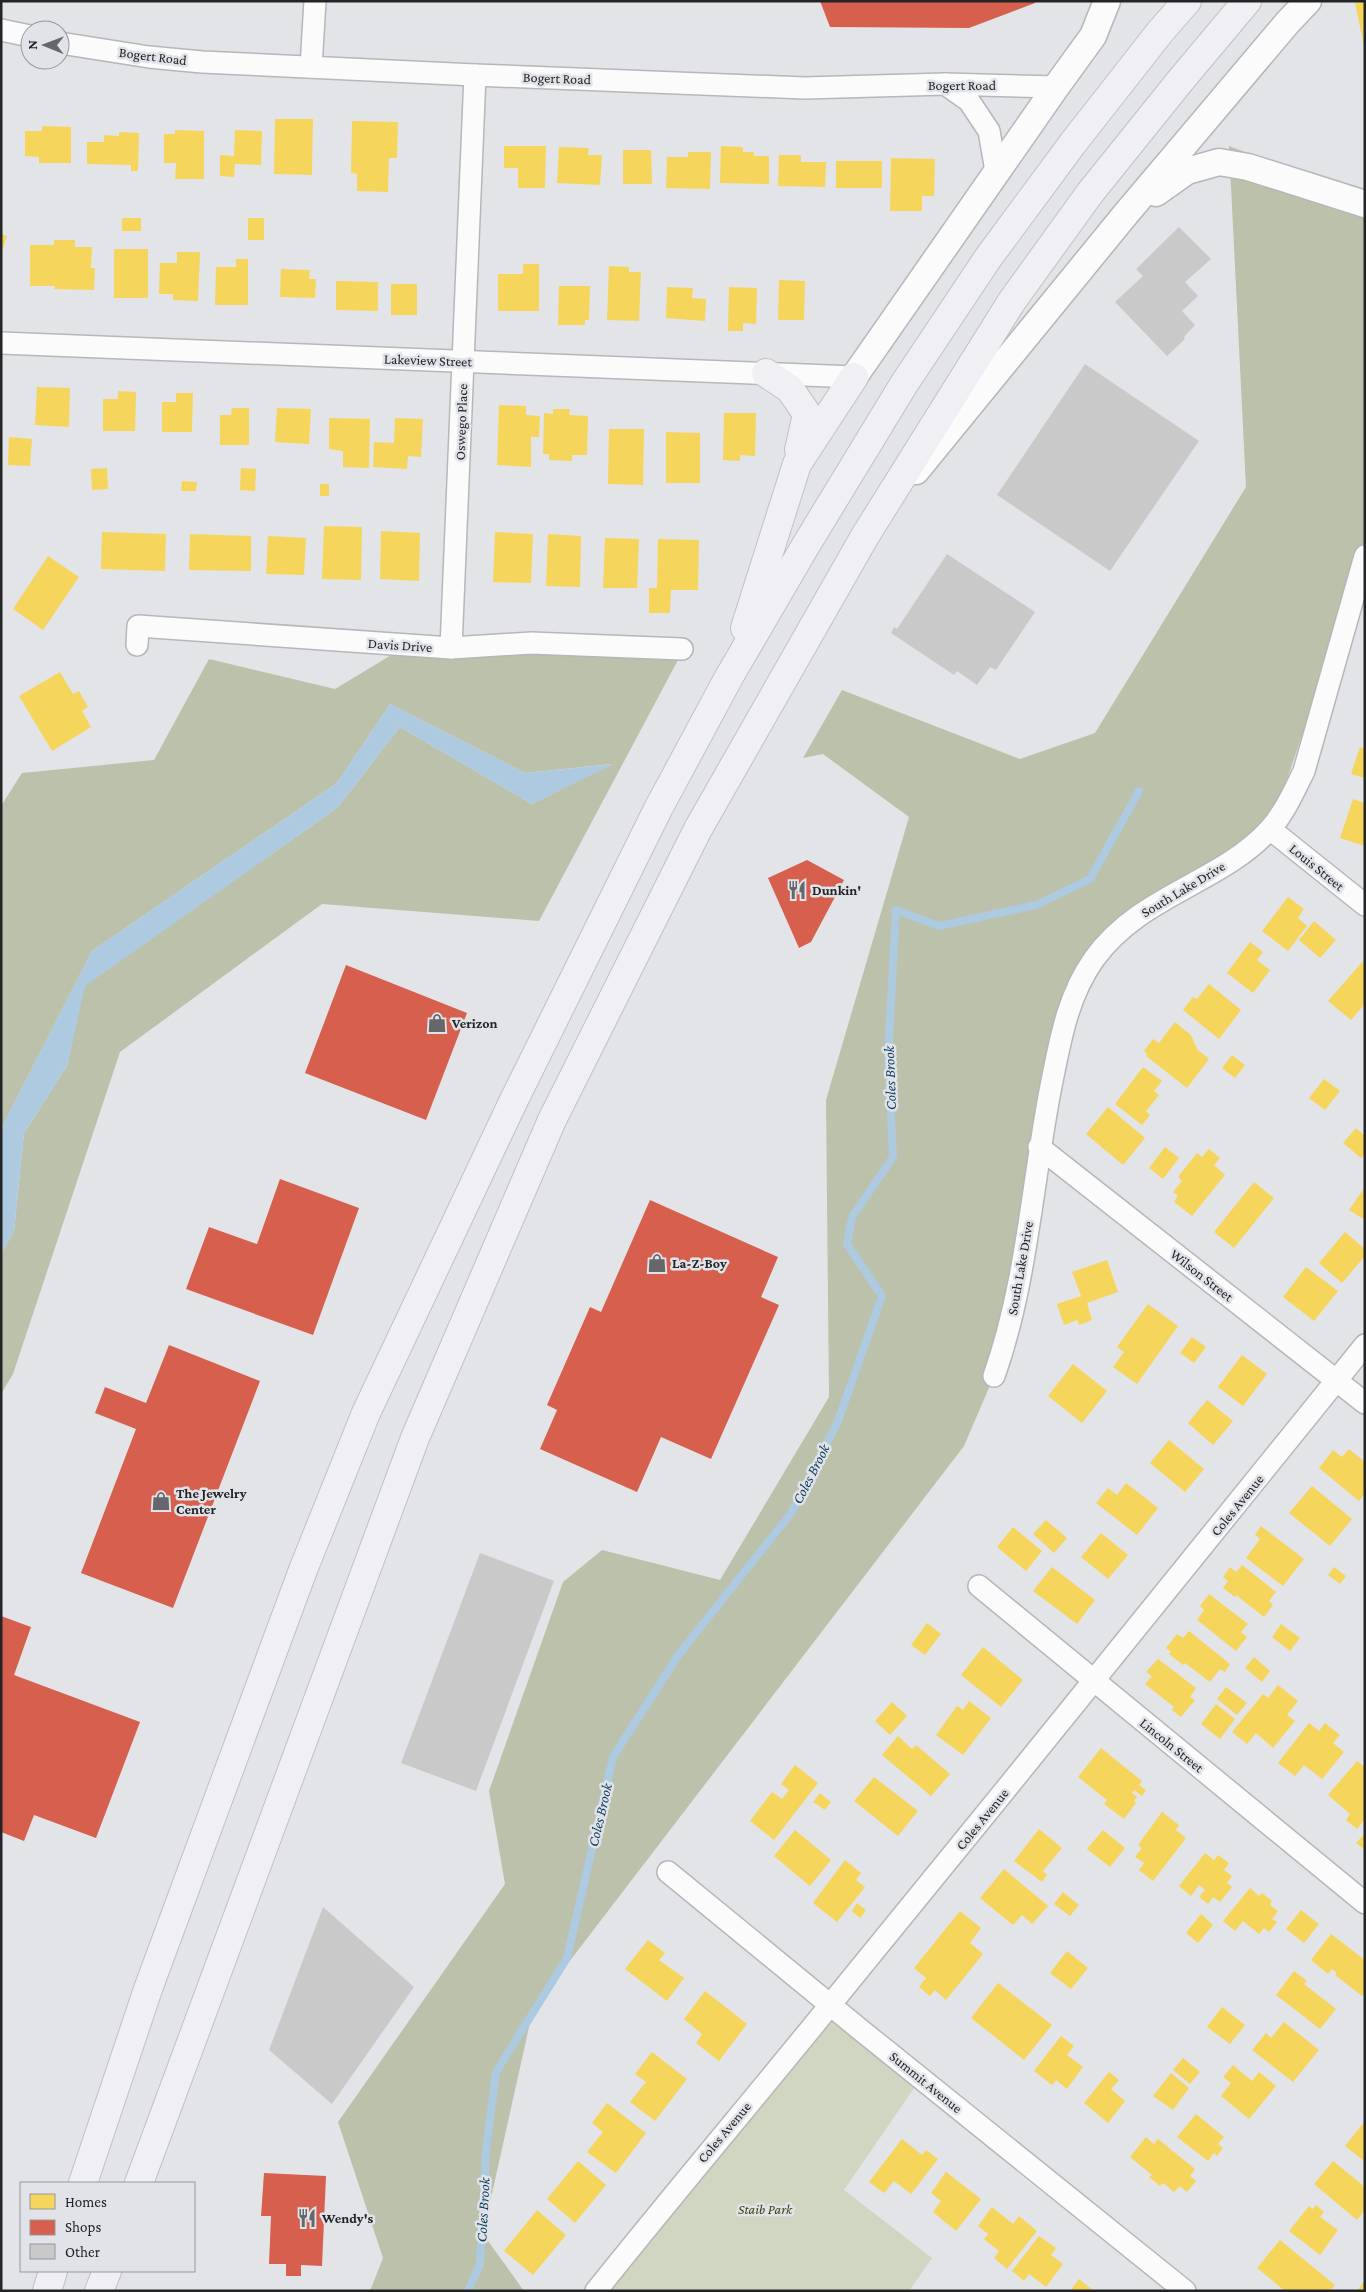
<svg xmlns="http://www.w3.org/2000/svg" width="1366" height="2292" font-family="'Crimson Pro',serif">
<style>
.green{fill:#d0d6c2}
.forest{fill:#bbc1aa}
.water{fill:#adcae1}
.homes{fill:#f6d55c}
.shops{fill:#d6604d}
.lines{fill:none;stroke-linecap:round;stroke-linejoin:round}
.stream{stroke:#adcae1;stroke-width:8}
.building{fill:#cac9ca}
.minor-casing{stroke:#b6b7b9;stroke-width:24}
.tertiary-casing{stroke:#b6b7b9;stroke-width:29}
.trunk-casing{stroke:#c0c1c3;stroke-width:30}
.minor{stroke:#fbfbfb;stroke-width:21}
.tertiary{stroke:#fbfbfb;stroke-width:26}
.trunk{stroke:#f0eff4;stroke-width:28}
.labels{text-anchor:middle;stroke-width:5;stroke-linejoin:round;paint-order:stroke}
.street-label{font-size:14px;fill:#232426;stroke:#e1e3e9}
.poi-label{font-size:14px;font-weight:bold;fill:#232426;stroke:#e1e3e9;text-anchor:start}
.park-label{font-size:14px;font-style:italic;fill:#39420d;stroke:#e1e3e9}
.water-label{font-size:15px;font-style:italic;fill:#0a3d5d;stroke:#e1e3e9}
</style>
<rect width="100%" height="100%" fill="#e3e4e7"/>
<polygon class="green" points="832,2004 921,2078 844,2190 932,2258 909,2291 597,2291"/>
<g class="forest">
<polygon points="1229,146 1365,197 1365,551 1270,829 1094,959 1063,1023 994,1376 964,1446 533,2009 483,2234 524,2291 370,2291 383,2258 338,2122 505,1884 489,1791 563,1582 602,1550 720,1580 829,1397 826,1100 909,817 823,754 803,758 842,690 1020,759 1095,733 1246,487"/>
<polygon points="423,636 686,645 539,921 322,904 120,1052 13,1374 1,1394 1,1254 14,1231 24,1133 67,1066 84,986 337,808 400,727 532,804 612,764 525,773 390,704 337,783 92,951 1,1129 1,806 22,773 154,760 209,659 335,689"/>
</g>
<polygon class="water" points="390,704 525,773 614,764 532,804 400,727 337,808 85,986 67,1066 24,1133 14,1231 1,1254 1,1129 92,951 337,783"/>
<g class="homes">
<polygon points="1365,2 1365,46 1364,46 1355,3"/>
<polygon points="275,119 313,119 312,175 274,174"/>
<polygon points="352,121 398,122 397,158 389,158 388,192 357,191 357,174 351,173"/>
<polygon points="42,126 71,127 71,163 39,163 39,157 25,156 25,131 42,131"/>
<polygon points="175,130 204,131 204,179 175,179 176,163 164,163 164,134 175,134"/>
<polygon points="235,130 262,131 261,165 235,164 234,177 220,176 220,155 234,156"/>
<polygon points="119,132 139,133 138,171 131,171 131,165 87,164 87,142 104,142 104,135 119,136"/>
<polygon points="504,146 546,146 545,188 518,188 518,168 504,168"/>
<polygon points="721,146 743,147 743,152 754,152 754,156 769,156 769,184 720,183"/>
<polygon points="559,147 589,148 588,155 602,155 600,185 557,183"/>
<polygon points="623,150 651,150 652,184 623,184"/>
<polygon points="688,152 711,152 710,189 666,188 667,157 688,157"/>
<polygon points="779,155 801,155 801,162 826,162 825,187 778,186"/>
<polygon points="891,158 935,159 934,196 922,196 922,211 890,211"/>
<rect x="836" y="161" width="46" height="27"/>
<rect x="122" y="218" width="19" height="13"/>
<rect x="248" y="218" width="16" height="22"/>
<polygon points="1,234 7,236 2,251 1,251"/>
<polygon points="54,240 75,240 75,247 92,247 91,268 95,268 94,290 54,289 55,286 30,286 30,245 54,245"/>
<rect x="114" y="249" width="34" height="49"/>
<polygon points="177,252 200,252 198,301 173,300 173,294 159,294 160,263 177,263"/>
<polygon points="236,259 248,259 248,305 215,305 216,267 236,267"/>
<polygon points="523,264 539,264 539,311 498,311 498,274 523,274"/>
<polygon points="609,266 629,267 629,272 641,272 639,321 607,320"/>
<polygon points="281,269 310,270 309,279 316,279 315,298 280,297"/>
<polygon points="779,280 805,281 804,320 778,320"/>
<polygon points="336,281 378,282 378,311 336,310"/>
<rect x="391" y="284" width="26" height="31"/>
<polygon points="559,286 590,286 589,320 585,320 585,325 558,325"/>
<polygon points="667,287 693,288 692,298 706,299 705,321 666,318"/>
<polygon points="729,287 757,288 756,324 743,323 743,331 728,331"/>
<polygon points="37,387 70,388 69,427 35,425"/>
<polygon points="118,391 136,392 135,431 103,431 103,399 118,399"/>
<polygon points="176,393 193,393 192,432 162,432 162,402 176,402"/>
<polygon points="499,405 526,406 526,415 540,416 539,437 531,437 531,467 497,465"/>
<polygon points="232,408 249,408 249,445 220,445 220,415 231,415"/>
<polygon points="277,408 311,409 309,444 275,442"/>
<polygon points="553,409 570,409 569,415 588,416 587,455 572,455 572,461 549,460 549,454 543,454 544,413 553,414"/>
<polygon points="724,413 756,413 755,456 740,455 740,461 723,460"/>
<polygon points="329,418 370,419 369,468 343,467 343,451 329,449"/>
<polygon points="395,418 423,419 421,457 408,456 407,469 373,467 374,442 394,443"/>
<polygon points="609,429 644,429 643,485 608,484"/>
<polygon points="666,432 700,433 700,483 666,483"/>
<polygon points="9,437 32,439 30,466 8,465"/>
<polygon points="107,468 108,489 92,490 91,469"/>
<polygon points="241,468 256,469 255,491 240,490"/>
<polygon points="182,481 197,482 196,491 181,491"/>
<rect x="320" y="484" width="9" height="12"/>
<polygon points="324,526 362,527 361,580 322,579"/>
<polygon points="381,531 420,533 419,581 380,579"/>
<polygon points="102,532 166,534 165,571 101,569"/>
<polygon points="495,532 533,534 531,583 493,582"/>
<polygon points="190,534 251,536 251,571 189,570"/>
<polygon points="548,534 581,536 580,587 546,586"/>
<polygon points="268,536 306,538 304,575 266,574"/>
<polygon points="605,538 639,539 637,588 603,588"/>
<polygon points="658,539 699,540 698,590 671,590 670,613 649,613 649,588 657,588"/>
<polygon points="48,556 79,577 43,630 13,609"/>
<polygon points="60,672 73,694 79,691 88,707 82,711 91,727 52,751 19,696"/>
<polygon points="1360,747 1365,749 1365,778 1351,774"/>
<polygon points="1353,799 1365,803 1365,846 1340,838"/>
<polygon points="1288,897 1304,909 1298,918 1307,926 1288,951 1262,931"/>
<polygon points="1314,921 1336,940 1320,958 1299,940"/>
<polygon points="1250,942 1263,952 1257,960 1270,970 1253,993 1227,973"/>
<polygon points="1363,961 1365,962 1365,1004 1351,1020 1328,1001"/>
<polygon points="1209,984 1241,1010 1219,1039 1183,1010 1193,997 1197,999"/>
<polygon points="1175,1022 1191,1035 1197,1049 1209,1059 1187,1088 1146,1056 1147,1054 1144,1051 1153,1039 1159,1043"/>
<polygon points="1232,1055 1245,1065 1235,1078 1222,1068"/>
<polygon points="1143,1067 1162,1081 1154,1091 1159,1095 1146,1111 1150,1115 1142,1125 1115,1104"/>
<polygon points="1324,1079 1340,1091 1325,1110 1309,1098"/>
<polygon points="1108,1107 1145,1138 1123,1165 1086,1134"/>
<polygon points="1356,1128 1365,1136 1365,1154 1361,1158 1343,1143"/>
<polygon points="1165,1147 1179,1158 1163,1179 1149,1168"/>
<polygon points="1209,1149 1220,1158 1214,1165 1225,1175 1192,1216 1174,1202 1178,1196 1173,1192 1182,1181 1178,1177 1197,1153 1202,1157"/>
<polygon points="1254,1182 1274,1198 1234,1248 1214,1232"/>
<polygon points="1365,1187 1365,1220 1349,1210"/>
<polygon points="1345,1232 1365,1249 1365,1256 1342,1283 1319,1263"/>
<polygon points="1107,1260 1118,1292 1087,1303 1092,1320 1079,1325 1077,1320 1064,1325 1057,1304 1081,1296 1072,1272"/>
<polygon points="1306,1267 1338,1291 1314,1321 1283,1297"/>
<polygon points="1148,1304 1178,1326 1137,1384 1113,1367 1124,1352 1117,1347"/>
<polygon points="1192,1337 1206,1347 1194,1363 1180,1353"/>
<polygon points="1242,1355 1267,1374 1243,1406 1218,1387"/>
<polygon points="1073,1364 1107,1391 1082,1423 1048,1396"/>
<polygon points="1207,1400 1233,1421 1213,1445 1188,1423"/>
<polygon points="1169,1440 1204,1469 1185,1492 1150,1463"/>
<polygon points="1349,1449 1365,1462 1365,1493 1359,1501 1319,1468 1333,1450 1342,1457"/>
<polygon points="1126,1483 1158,1508 1137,1535 1096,1503 1108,1488 1117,1495"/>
<polygon points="1312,1486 1352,1519 1330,1546 1289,1513"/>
<polygon points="1046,1520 1067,1538 1054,1553 1033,1534"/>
<polygon points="1261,1526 1304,1559 1283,1586 1246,1558 1260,1539 1255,1535"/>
<polygon points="1013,1527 1042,1551 1026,1571 997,1547"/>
<polygon points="1101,1533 1128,1555 1108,1579 1081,1557"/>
<polygon points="1242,1565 1276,1592 1269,1601 1273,1605 1264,1617 1236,1595 1235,1597 1223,1588 1228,1581 1223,1577 1230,1567 1236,1572"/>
<polygon points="1052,1567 1095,1600 1077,1624 1033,1591"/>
<polygon points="1334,1567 1346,1576 1340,1584 1328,1575"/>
<polygon points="1209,1594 1248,1624 1241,1632 1247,1637 1236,1651 1197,1620 1204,1610 1200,1606"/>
<polygon points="927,1623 941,1634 925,1655 911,1645"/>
<polygon points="1281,1624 1300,1638 1290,1651 1272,1637"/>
<polygon points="1189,1631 1230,1664 1225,1672 1220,1669 1210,1682 1185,1663 1183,1665 1169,1654 1171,1652 1166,1648 1177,1634 1183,1638"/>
<polygon points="983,1647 1023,1680 1001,1707 961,1675"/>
<polygon points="1254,1657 1270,1671 1262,1682 1245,1668"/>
<polygon points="1158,1659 1196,1688 1190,1697 1195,1700 1181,1717 1172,1710 1174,1707 1145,1684 1152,1676 1146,1672"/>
<polygon points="1278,1685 1298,1701 1287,1715 1295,1721 1273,1748 1256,1733 1247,1744 1232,1732 1263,1694 1268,1698"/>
<polygon points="1226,1687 1247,1703 1237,1715 1217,1699"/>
<polygon points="969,1701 991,1718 963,1755 936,1735 957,1706 963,1710"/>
<polygon points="892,1702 907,1716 890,1735 875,1721"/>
<polygon points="1216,1704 1235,1719 1220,1739 1201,1724"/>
<polygon points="1309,1723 1319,1731 1325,1723 1340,1735 1333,1743 1344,1752 1322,1779 1304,1765 1295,1776 1278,1763"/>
<polygon points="898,1736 912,1749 916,1745 950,1774 931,1796 882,1755"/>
<polygon points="1101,1748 1142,1781 1139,1785 1146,1790 1142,1796 1134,1790 1132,1793 1137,1797 1134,1801 1136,1803 1124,1819 1104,1804 1107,1800 1078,1777"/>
<polygon points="1357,1761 1365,1767 1365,1819 1357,1829 1346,1820 1350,1814 1328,1795"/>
<polygon points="795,1765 818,1783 774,1840 750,1821 772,1792 782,1799 789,1790 781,1784"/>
<polygon points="874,1777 918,1811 898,1836 854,1801"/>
<polygon points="820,1793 831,1802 825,1810 813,1802"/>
<polygon points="1162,1812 1179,1825 1176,1830 1186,1838 1153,1881 1139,1870 1144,1863 1135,1857 1142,1848 1138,1845"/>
<polygon points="1039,1829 1062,1848 1043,1871 1047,1875 1042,1882 1014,1861"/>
<polygon points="795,1830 831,1860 810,1886 774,1856"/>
<polygon points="1103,1830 1125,1848 1110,1867 1087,1849"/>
<polygon points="1365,1833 1365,1850 1356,1843"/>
<polygon points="1205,1853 1214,1860 1218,1855 1229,1863 1224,1870 1232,1876 1227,1883 1232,1887 1220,1902 1213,1897 1208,1904 1199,1897 1205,1890 1199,1885 1191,1896 1179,1886"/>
<polygon points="845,1860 861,1873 856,1880 865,1887 837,1922 813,1903"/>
<polygon points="1004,1869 1048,1906 1032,1924 1022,1915 1013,1925 980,1898"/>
<polygon points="1250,1888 1259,1896 1262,1893 1272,1901 1270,1905 1278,1911 1272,1919 1277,1922 1269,1932 1264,1928 1259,1934 1243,1921 1235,1931 1223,1921"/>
<polygon points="1063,1892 1079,1905 1070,1916 1054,1904"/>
<polygon points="857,1903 866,1910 860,1918 852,1911"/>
<polygon points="1301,1910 1319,1924 1304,1943 1286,1929"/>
<polygon points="960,1911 981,1928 970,1943 983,1954 946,2000 935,1990 930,1996 919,1987 926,1978 914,1968"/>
<polygon points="1201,1914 1213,1925 1198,1943 1186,1933"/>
<polygon points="1331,1934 1365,1960 1365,1992 1362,1996 1335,1975 1337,1973 1332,1969 1328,1974 1311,1960"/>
<polygon points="648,1940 665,1953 659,1960 684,1978 667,2001 625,1969"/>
<polygon points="1067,1951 1088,1968 1071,1989 1050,1973"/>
<polygon points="1294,1971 1307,1981 1304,1984 1336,2009 1320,2029 1276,1995"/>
<polygon points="998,1983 1052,2025 1024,2060 971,2018"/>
<polygon points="705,1991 747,2024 719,2061 696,2043 702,2034 684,2019"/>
<polygon points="1222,2007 1245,2025 1230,2044 1207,2027"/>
<polygon points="1284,2022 1319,2050 1293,2082 1252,2050 1266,2033 1271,2038"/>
<polygon points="1061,2036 1074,2046 1067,2055 1083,2067 1067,2089 1056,2080 1052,2085 1034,2071"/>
<polygon points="652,2052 687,2079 655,2121 630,2102 646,2082 635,2074"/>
<polygon points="1183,2058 1200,2072 1190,2084 1173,2070"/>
<polygon points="1233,2065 1252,2081 1259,2072 1276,2086 1249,2119 1221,2096 1231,2083 1223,2077"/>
<polygon points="1109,2072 1119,2080 1111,2089 1125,2101 1108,2123 1084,2103"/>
<polygon points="1171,2073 1189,2088 1173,2110 1153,2096"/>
<polygon points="607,2103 646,2133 616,2173 587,2152 603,2132 592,2123"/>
<polygon points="1196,2114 1224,2137 1218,2144 1223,2148 1217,2156 1214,2153 1208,2161 1177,2137"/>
<polygon points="1365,2121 1365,2162 1345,2146"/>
<polygon points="1146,2137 1154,2144 1158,2139 1195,2169 1190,2176 1196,2181 1187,2192 1180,2186 1174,2192 1163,2183 1160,2186 1149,2177 1152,2175 1130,2157"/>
<polygon points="902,2139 922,2155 926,2150 938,2159 911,2194 894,2181 884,2193 869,2182"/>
<polygon points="578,2161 606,2185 575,2223 547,2199"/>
<polygon points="1333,2161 1365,2187 1365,2210 1357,2220 1314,2184"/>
<polygon points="946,2172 981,2199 956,2231 933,2212 941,2201 931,2193"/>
<polygon points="1316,2205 1324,2212 1320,2217 1338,2230 1320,2255 1289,2231 1309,2206 1313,2209"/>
<polygon points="992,2207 1013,2224 1019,2216 1037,2231 1007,2269 994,2258 999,2251 984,2239 988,2234 978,2226"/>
<polygon points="537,2210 566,2235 533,2275 504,2251"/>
<polygon points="1039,2236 1056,2248 1051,2255 1063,2264 1046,2287 1029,2274 1024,2281 1012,2271"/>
<polygon points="1280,2240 1335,2285 1330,2291 1285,2291 1257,2268"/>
<polygon points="1079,2279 1094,2291 1070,2291"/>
<polygon points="1365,2280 1365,2291 1357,2291"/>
</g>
<g class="shops">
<polygon points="820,1 1035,1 1035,3 969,28 830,27"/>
<polygon points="807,860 844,880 811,942 799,948 768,878"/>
<polygon points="346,965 467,1013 426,1120 305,1073"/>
<polygon points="280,1179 359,1208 313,1335 186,1289 209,1227 257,1244"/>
<polygon points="650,1200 778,1257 761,1297 779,1305 711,1459 661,1437 637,1492 540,1449 557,1410 547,1405 590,1307 601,1312"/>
<polygon points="169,1345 260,1381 173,1608 81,1573 136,1429 95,1413 105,1387 146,1403"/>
<polygon points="1,1616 31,1627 14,1675 140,1722 96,1838 34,1815 24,1841 1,1832"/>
<polygon points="264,2173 326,2176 322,2266 301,2265 301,2276 286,2276 286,2264 269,2264 271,2216 261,2216"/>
</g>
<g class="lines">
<polyline class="stream" points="468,2291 480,2264 486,2150 496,2072 567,1958 613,1757 679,1654 792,1512 838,1421 882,1296 847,1244 852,1217 893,1157 888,1056 896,910 939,926 1036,905 1090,879 1139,791"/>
</g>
<g class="building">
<polygon points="1179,227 1211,259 1185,282 1198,296 1182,311 1195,325 1184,337 1185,339 1167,356 1115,302 1143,276 1136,269"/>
<polygon points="1085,364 1199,441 1110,571 997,495"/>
<polygon points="947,554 1035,612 996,670 990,667 977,685 957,671 954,675 891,633 894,627 897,629"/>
<polygon points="480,1553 554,1581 476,1791 401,1763"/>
<polygon points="323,1907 414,1987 332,2104 269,2050"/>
</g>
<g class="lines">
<g class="minor-casing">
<g id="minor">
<polyline points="1,30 30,36"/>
<polyline points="60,43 149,57 202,62 475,75 805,88 945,84 1056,87"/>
<polyline points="311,67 315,1"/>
<polyline points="945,84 969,101 989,131 996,171"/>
<polyline points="1,343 854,377"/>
<polyline points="137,645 138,626 451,648 531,643 682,649"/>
<polyline points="451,648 475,75"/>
<polyline points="1270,829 1365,905"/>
<polyline points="1039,1147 1365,1403"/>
<path d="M994 1376C1027 1283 1032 1183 1051 1086 1060 1042 1067 997 1094 959 1141 894 1220 884 1270 829 1285 812 1294 791 1304 771L1365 556"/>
<polyline points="979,1586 1365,1903"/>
<polyline points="668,1872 862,2031 1185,2291"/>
<path d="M596 2291C679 2187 765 2086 848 1983 1021 1771 1193 1559 1365 1345"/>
</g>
</g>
<g class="tertiary-casing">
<g id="tertiary">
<polyline points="1156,193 1187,171 1219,162 1248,167 1365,204"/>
<polyline points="854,377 1056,87 1093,36 1107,1"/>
<polyline points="916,471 1125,215 1288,22 1308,1"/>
</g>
</g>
<g class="trunk-casing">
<g id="trunk">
<polyline points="766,373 790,389 807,414 799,450"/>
<polyline points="745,628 797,464 854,377"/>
<polyline points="83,2183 148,1989 303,1570 366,1413 513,1102 658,809 729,677 806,545 904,384 988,258 1073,143 1160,32 1187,1"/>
<polyline points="139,2183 415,1438 552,1120 698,829 865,536 1012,301 1090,193 1180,81 1247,1"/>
<polyline points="47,2291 53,2271"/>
<polyline points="99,2291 107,2271"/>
</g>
</g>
<use href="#minor" class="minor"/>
<use href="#tertiary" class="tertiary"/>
<use href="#trunk" class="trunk"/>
</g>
<defs>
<g id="restaurant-bare" transform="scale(1.5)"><path d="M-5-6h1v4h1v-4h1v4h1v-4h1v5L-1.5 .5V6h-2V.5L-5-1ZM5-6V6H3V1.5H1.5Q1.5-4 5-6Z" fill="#66676a" stroke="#e1e3e9" stroke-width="2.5" paint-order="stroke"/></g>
<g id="shop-bare" transform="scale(1.5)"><path d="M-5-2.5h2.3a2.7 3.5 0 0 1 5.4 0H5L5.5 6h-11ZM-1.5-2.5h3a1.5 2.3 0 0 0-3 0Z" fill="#66676a" stroke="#e1e3e9" stroke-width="2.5" paint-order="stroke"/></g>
</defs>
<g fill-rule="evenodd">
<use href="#restaurant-bare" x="797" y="890"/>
<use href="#shop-bare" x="437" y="1023"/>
<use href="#shop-bare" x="657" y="1263"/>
<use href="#shop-bare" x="161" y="1501"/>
<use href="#restaurant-bare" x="307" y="2218"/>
</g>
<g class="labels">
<g class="street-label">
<text transform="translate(153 56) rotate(7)" y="5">Bogert Road</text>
<text transform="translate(557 78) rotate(2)" y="5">Bogert Road</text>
<text x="962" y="90">Bogert Road</text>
<text transform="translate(428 360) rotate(2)" y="5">Lakeview Street</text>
<text transform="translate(461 422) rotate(-88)" y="5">Oswego Place</text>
<text transform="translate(400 645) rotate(4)" y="5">Davis Drive</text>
<text transform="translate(1317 867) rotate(39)" y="5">Louis Street</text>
<text transform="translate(1183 889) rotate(-31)" y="5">South Lake Drive</text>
<text transform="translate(1020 1268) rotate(-80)" y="5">South Lake Drive</text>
<text transform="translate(1202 1275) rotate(38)" y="5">Wilson Street</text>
<text transform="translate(1237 1505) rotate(-51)" y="5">Coles Avenue</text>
<text transform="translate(1172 1745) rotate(39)" y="5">Lincoln Street</text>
<text transform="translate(982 1819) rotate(-51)" y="5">Coles Avenue</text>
<text transform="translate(926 2082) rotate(39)" y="5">Summit Avenue</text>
<text transform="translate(724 2132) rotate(-50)" y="5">Coles Avenue</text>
</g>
<g class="poi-label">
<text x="812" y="895">Dunkin'</text>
<text x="452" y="1028">Verizon</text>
<text x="672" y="1268">La-Z-Boy</text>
<text x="176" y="1498">The Jewelry<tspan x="176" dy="16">Center</tspan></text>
<text x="322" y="2223">Wendy's</text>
</g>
<g class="park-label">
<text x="765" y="2214">Staib Park</text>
</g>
<g class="water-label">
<text transform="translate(890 1078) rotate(-92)" y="5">Coles Brook</text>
<text transform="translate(811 1474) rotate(-63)" y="5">Coles Brook</text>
<text transform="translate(600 1815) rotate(-77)" y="5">Coles Brook</text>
<text transform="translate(483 2210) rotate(-87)" y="5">Coles Brook</text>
</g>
</g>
<rect width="1366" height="2292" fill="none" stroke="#232426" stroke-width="5"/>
<rect x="20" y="2182" width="175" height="90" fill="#e1e3e9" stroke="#95979b"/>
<rect x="30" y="2194" width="25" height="15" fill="#f6d55c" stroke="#95979b"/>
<text x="65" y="2207" font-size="15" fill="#232426">Homes</text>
<rect x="30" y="2220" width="25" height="15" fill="#d6604d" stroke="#95979b"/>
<text x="65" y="2232" font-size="15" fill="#232426">Shops</text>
<rect x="30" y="2244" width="25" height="15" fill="#cac9ca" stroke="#95979b"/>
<text x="65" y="2257" font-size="15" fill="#232426">Other</text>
<g transform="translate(45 45) rotate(271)"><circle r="24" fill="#e1e3e9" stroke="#95979b"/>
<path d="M0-4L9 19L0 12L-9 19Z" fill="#66676a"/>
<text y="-8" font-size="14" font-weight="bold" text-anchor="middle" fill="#232426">N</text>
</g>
</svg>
